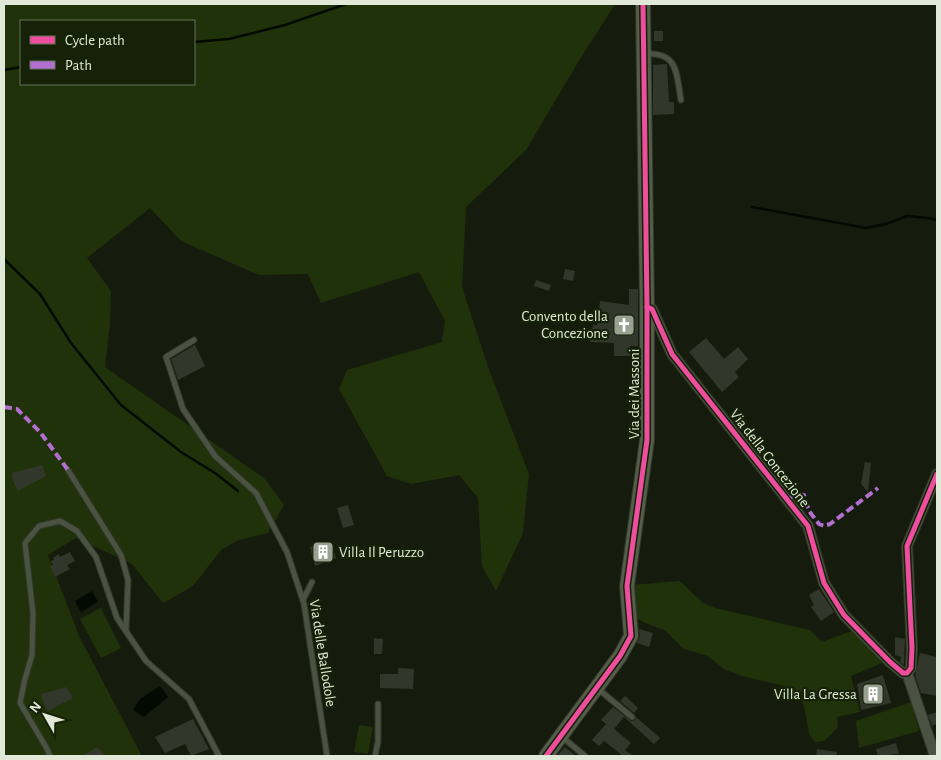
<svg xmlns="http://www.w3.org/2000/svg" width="941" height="760" font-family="'Alegreya Sans',sans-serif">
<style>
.green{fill:#20320a;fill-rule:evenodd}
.water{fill:#020a01}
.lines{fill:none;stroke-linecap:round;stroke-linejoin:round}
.stream{stroke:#020a01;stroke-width:2.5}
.building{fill:#31372b}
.lane-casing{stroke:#31372b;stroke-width:7}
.street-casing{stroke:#31372b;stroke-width:12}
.secondary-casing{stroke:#31372b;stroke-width:16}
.lane{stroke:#4a5242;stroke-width:5}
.street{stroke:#4a5242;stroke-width:10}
.secondary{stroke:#535d49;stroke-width:14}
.quiet{stroke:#b36fd0;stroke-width:4;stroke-dasharray:8 4;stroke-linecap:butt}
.cycleway-casing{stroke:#152207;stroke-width:8}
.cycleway{stroke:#ef4d9e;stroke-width:5}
.labels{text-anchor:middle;stroke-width:4.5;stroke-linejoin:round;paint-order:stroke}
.poi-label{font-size:15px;fill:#e0e9d8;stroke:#152207;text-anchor:end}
.street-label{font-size:15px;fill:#e0e9d8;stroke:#152207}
</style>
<rect width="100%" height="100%" fill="#151c0d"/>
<g class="green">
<path d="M4 4H618L614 6 580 59 526 150 466 207 462 287 488 367 529 474 523 533 496 591 482 566 478 498 459 475 411 484 387 476 339 389 347 370 442 342 445 321 419 272 321 303 308 274 259 275 181 241 150 208 87 258 111 291 110 324 105 367 264 478 284 505 268 533 239 540 221 550 193 586 163 603 132 564 76 538 48 555 79 636 142 756H4ZM21 21H194V84H21Z"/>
<polygon points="680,581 703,603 715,608 810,630 822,642 854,630 882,663 851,676 860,712 837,717 838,727 824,741 815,742 809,734 805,710 800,695 788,687 742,676 724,669 708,656 684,649 665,630 650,625 636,618 631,585"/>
<polygon points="101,608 121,648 101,658 80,619"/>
<polygon points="911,702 919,731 859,748 856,721"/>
<polygon points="359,725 373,727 368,754 354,752"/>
</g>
<g class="water">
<polygon points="92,591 98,602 81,612 75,601"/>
<polygon points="160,686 168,697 144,717 133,710 140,699"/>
</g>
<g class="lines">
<g class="stream">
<polyline points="194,42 229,39 285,25 346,4"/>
<polyline points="4,70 21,67"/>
<polyline points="752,207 866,228 886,224 907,216 928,218 937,220"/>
<polyline points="4,259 40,294 71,343 121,405 181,452 215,473 238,491"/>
</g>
</g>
<g class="building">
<rect x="654" y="31" width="9" height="10"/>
<polygon points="667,64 669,102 674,102 674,114 653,115 653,65"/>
<polygon points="565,269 575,271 573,281 563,279"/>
<polygon points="536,280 551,285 549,291 534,286"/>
<polygon points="629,289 638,289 638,346 630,346 630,356 614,356 614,343 590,342 593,325 597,325 600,301 629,305"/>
<polygon points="706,338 724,359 738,347 748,359 735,372 739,377 722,392 689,352"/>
<polygon points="195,345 205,366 178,380 171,359"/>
<polygon points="865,462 871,463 868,492 861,484"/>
<polygon points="42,465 46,476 18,491 13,481 12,473"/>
<polygon points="348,505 354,525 343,528 337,508"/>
<polygon points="331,542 336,558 315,566 310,547"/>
<polygon points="70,552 75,561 67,565 70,569 55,577 50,566 53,565 51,561 54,560 53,558 59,554 60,557"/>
<polygon points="819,589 834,612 821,621 811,607 814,605 809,595"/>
<polygon points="639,629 653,633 649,647 637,643 640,636"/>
<polygon points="895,637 905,639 904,665 900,662 901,657 895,655"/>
<polygon points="374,638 383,639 382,654 374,654"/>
<polygon points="920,653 937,657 937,696 921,693 915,676"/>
<polygon points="398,668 414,669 413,689 380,688 380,674 398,674"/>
<polygon points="883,675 891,703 861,710 857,684"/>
<polygon points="67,687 73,698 48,711 43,702 41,694"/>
<polygon points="625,696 638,708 634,713 620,701"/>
<polygon points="613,707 631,721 634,721 636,717 660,738 654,744 624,717 614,729 631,743 625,750 633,756 623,756 604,741 599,746 592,740 606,724 601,720"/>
<polygon points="937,712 937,724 932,726 928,715"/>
<polygon points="193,719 209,749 191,756 185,744 165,753 155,737"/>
<polygon points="896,743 899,754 878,756 876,749"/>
<polygon points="97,747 106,756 83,756"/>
<polygon points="565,747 576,756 557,756"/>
<polygon points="817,749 837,752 836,756 816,756"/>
</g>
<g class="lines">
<g class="lane-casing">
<g id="lane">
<path d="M644 54C679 51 676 74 681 100"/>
<polyline points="194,340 166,357 183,409 215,456 256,493 287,552 304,604 327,756"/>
<polyline points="68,470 121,555 128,580 126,631"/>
<polyline points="303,600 312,582"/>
<polyline points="597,688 632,717"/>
<polyline points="561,736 585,756"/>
<polyline points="50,756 46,747 20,703 25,679 32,655 33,613 25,543 39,526 60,521 77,531 96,557 117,618 146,661 189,699 219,756"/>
<polyline points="375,756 378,742 378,704"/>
</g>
</g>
<g class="street-casing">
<g id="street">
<polyline points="647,307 652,309 672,354 808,526 824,583 844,615 890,662 903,673 907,673 911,668 912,648 907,546 937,474"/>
<polyline points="907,673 935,756"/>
</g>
</g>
<g class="secondary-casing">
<polyline id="secondary" points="546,756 620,656 631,636 627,586 647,440 647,307 643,4"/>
</g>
<use href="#lane" class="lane"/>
<use href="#street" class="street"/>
<use href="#secondary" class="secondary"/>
<g class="quiet">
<polyline points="4,407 17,409 40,432 68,470"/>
<polyline points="787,499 797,494 804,495 809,511 819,524 824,526 830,524 878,488"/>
</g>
<g class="cycleway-casing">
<g id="cycleway">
<polyline points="647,307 652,309 672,354 808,526 824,583 844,615 890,662 903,673 907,673 911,668 912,648 907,546 937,474"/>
<polyline points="546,756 620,656 631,636 627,586 647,440 647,307 643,4"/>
</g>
</g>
<use href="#cycleway" class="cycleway"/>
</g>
<defs>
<g id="church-square" transform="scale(1.125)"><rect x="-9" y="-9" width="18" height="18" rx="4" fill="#99a191" stroke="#152207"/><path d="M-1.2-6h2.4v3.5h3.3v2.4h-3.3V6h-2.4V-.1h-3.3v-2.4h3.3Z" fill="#fff"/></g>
<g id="building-square" transform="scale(1.125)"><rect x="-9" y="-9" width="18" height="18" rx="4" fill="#99a191" stroke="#152207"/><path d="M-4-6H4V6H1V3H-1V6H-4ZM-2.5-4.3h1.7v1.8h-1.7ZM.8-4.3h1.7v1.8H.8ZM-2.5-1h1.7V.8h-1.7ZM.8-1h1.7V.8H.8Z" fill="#fff"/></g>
</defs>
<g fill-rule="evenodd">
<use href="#church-square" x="624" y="325"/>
<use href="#building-square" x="323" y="552"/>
<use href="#building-square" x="873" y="694"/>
</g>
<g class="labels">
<g class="poi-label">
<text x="608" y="321">Convento della<tspan x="608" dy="17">Concezione</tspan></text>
<text x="339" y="557" text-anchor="start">Villa Il Peruzzo</text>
<text x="857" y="699">Villa La Gressa</text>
</g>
<g class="street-label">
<text transform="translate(634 394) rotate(-90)" y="5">Via dei Massoni</text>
<text transform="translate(770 458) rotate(52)" y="5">Via della Concezione</text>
<text transform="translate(323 653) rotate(81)" y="5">Via delle Ballodole</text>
</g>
</g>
<rect width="941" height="760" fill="none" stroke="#e0e9d8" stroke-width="10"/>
<rect x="20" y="20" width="175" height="65" fill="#152207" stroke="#66725b"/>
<rect x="30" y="36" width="25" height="8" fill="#ef4d9e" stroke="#66725b"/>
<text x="65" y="45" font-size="15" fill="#e0e9d8">Cycle path</text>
<rect x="30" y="61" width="25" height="8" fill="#b36fd0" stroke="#66725b"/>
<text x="65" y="70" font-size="15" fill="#e0e9d8">Path</text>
<g transform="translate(45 715) rotate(309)" stroke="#152207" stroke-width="4" paint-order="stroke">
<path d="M0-4L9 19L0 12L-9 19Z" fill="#e0e9d8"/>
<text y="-8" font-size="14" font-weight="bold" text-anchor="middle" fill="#e0e9d8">N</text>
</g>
</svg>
